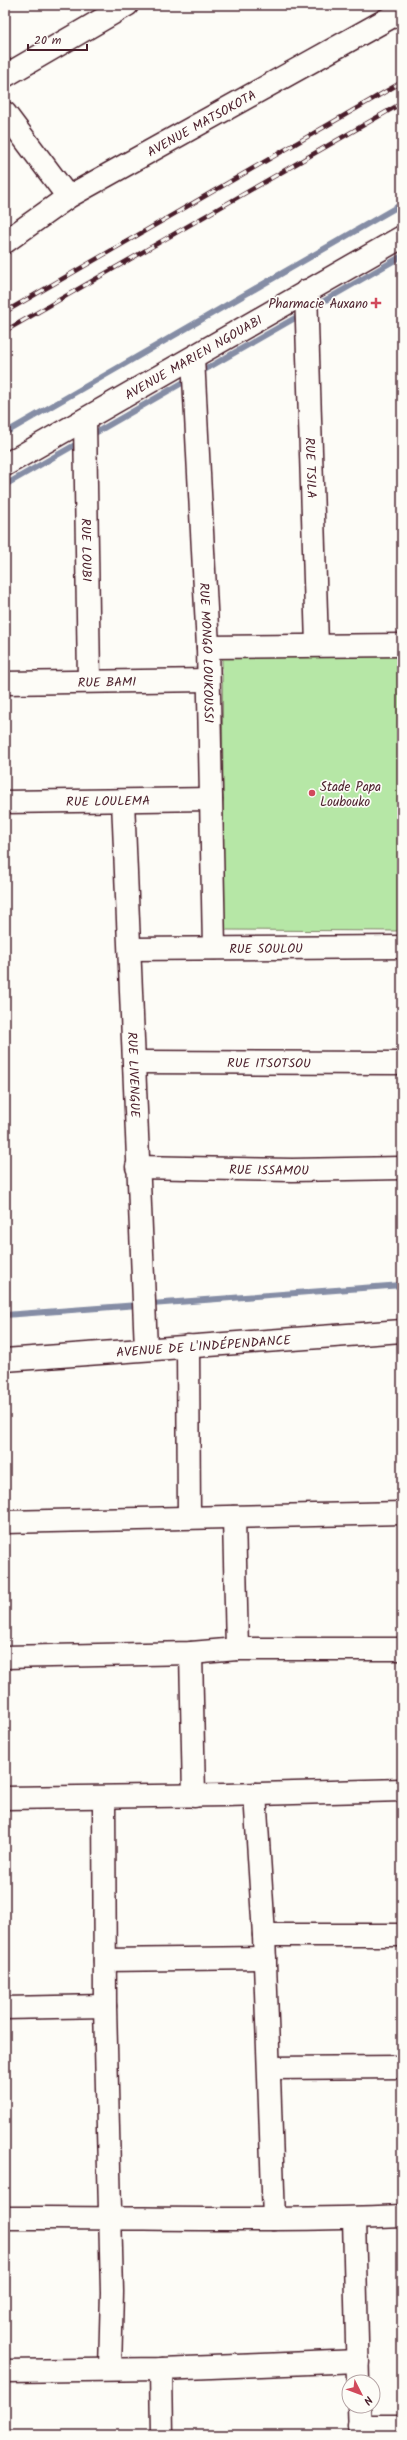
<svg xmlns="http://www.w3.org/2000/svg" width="407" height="2440" font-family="Kalam,sans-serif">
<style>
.green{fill:#b6e7a6;stroke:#808368}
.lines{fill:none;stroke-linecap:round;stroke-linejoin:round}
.stream{stroke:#858da5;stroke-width:6}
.minor-casing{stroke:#4a1f2b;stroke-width:25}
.minor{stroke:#fdfcf7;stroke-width:22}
.rail-casing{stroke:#4a1f2b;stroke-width:4.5}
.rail{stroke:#fdfcf7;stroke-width:3;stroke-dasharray:9;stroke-linecap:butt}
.poi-dot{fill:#d1495b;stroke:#fdfcf7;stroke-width:1.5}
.labels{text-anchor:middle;stroke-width:3.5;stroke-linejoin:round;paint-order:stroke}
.street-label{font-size:13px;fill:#4a1f2b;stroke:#fdfcf7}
.poi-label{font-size:13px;fill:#4a1f2b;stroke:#fdfcf7;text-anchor:end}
</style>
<rect width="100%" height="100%" fill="#fdfcf7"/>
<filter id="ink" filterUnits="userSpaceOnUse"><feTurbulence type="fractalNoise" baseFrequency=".025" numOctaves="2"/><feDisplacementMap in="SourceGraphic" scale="8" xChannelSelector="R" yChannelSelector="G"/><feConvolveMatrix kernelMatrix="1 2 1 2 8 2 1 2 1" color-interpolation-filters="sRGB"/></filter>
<g filter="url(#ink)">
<polygon class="green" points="222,655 402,656 402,931 224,930"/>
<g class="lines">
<g class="stream">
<polyline points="312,308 402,256"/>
<polyline points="199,373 302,314"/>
<polyline points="5,433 402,204"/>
<polyline points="90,436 189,379"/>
<polyline points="5,485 80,442"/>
<polyline points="5,1315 402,1285"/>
</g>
<g class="minor-casing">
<g id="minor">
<polyline points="5,76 127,5"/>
<polyline points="5,113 68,197"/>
<path id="s1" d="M5 242 68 197 402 11"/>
<path id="s2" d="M306 291 317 645"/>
<path id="s3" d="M193 358 208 647 214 948"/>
<path id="s4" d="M85 420 89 680"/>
<path id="s5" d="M5 465 402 237"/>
<polyline points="208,647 402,645"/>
<path id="s6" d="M5 683 208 680"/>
<path id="s7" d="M123 801C132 983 137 1166 146 1349"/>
<path id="s8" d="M5 802 211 799"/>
<path id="s9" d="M130 949 402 947"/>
<path id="s10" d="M135 1062 402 1063"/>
<path id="s11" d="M137 1167 292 1170 402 1168"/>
<polyline points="188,1346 189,1517"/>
<path id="s12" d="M5 1360 402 1331"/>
<polyline points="234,1517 237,1649"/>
<polyline points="5,1522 402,1513"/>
<polyline points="191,1653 194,1796"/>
<polyline points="5,1657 191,1653 237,1649 402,1649"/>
<polyline points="255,1794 264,1935 274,2219"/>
<polyline points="5,1798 226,1795 402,1790"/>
<polyline points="104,1798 105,2006 112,2292 110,2369"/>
<polyline points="264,1935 402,1935"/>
<polyline points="105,1960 265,1958"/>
<polyline points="5,2008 105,2006"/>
<polyline points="270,2068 402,2067"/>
<path d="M5 2218C137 2217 270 2222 402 2216"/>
<polyline points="354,2219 358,2382"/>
<polyline points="161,2369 162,2435"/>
<polyline points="5,2371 161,2369 358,2361"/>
<polyline points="359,2406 360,2435"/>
<polyline points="359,2426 402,2426"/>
</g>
</g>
<use href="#minor" class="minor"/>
<g class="rail-casing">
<g id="rail">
<polyline points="5,312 402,82"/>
<polyline points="5,331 402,103"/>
</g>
</g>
<use href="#rail" class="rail"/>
</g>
</g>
<g class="poi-dot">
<path d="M374 297h4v4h4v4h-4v4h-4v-4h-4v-4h4z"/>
<circle cx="312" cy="793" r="4"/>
</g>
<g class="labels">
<g class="street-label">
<text dy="5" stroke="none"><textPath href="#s1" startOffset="230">AVENUE MATSOKOTA</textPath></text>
<text dy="5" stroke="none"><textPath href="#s5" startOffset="217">AVENUE MARIEN NGOUABI</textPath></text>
<text dy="5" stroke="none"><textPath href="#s2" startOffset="177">RUE TSILA</textPath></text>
<text dy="5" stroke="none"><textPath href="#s4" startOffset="130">RUE LOUBI</textPath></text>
<text dy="5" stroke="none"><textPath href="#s3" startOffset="295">RUE MONGO LOUKOUSSI</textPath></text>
<text dy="5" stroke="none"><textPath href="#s6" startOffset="102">RUE BAMI</textPath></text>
<text dy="5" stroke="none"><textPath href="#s8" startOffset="103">RUE LOULEMA</textPath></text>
<text dy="5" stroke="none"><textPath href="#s9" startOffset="136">RUE SOULOU</textPath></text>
<text dy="5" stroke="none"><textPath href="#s10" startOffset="134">RUE ITSOTSOU</textPath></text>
<text dy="5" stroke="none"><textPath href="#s7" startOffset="274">RUE LIVENGUE</textPath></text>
<text dy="5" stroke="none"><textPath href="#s11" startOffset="132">RUE ISSAMOU</textPath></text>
<text dy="5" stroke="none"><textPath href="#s12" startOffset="199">AVENUE DE L'INDÉPENDANCE</textPath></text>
</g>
<g class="poi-label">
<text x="368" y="308">Pharmacie Auxano</text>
<text x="320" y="791" text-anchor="start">Stade Papa<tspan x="320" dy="15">Loubouko</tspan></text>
</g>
</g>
<rect width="407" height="2440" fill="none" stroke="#fdfcf7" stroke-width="20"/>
<rect x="10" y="10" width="387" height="2420" fill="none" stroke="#4a1f2b" stroke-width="1.5" filter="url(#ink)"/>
<g transform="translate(361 2394) rotate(132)"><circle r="19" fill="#fdfcf7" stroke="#b5a4a5"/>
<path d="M0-3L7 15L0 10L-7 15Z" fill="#d1495b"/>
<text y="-6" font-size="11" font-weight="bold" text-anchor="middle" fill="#4a1f2b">N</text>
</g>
<path d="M28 44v6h59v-6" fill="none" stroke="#4a1f2b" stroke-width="2"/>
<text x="34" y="44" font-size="12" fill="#4a1f2b" stroke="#fdfcf7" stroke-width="3" paint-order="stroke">20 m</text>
</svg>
